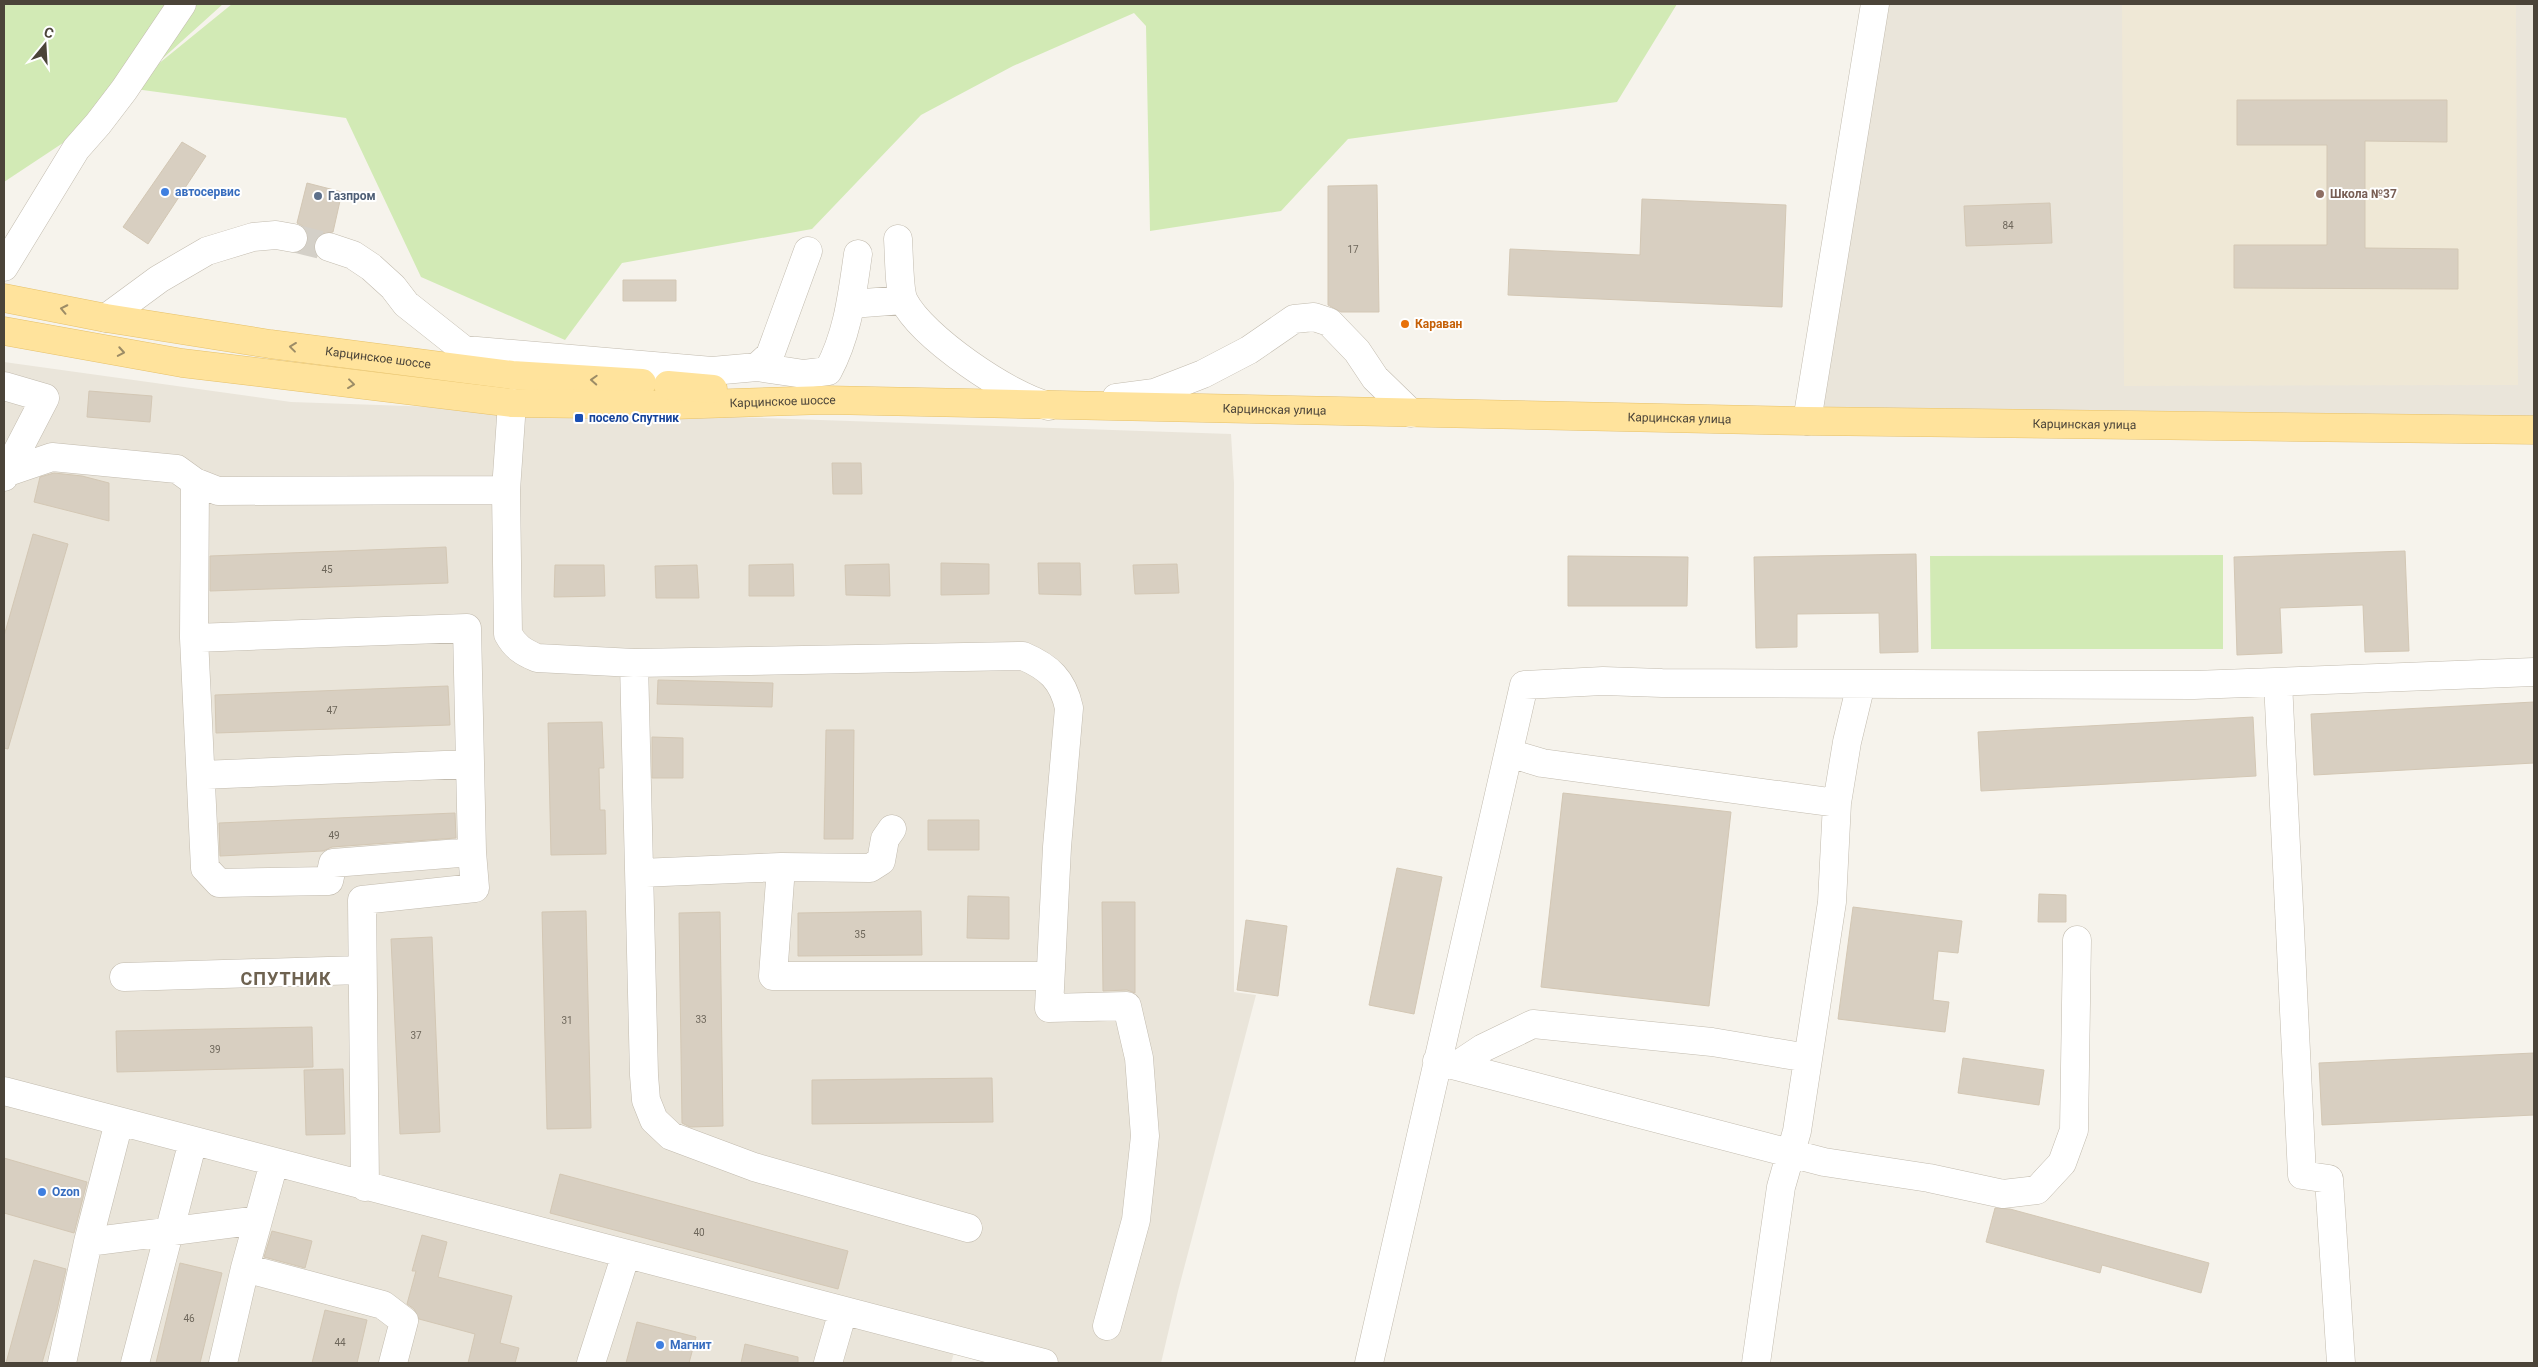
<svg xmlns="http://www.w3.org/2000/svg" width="2538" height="1367" font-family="Roboto,sans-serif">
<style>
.residential{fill:#eae5da}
.education{fill:#efe8d6}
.green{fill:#d2eab5}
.building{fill:#d8cfc1;stroke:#d3c7b4}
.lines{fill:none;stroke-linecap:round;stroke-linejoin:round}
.minor-tunnel{stroke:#d4d0c8;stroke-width:28;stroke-dasharray:28 14;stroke-linecap:butt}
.minor-casing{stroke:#c2bbae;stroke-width:29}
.major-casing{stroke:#e6c16a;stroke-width:29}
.minor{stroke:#fff;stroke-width:28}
.major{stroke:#ffe39c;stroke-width:28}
.oneway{stroke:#9c8c66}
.shop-dot{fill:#3f7fe0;stroke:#fff;stroke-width:2}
.education-dot{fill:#8d6e63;stroke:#fff;stroke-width:2}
.service-dot{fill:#5c6f8a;stroke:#fff;stroke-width:2}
.food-dot{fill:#e8710a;stroke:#fff;stroke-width:2}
.transit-dot{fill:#1a4fb4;stroke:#fff;stroke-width:2}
.labels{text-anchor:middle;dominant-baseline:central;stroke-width:4;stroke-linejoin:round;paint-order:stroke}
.number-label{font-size:10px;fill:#6e675b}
.shop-label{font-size:12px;font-weight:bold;fill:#366cbe;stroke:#fff;text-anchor:start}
.education-label{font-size:12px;font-weight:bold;fill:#785e54;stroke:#fff;text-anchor:start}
.service-label{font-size:12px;font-weight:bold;fill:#4e5e75;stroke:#fff;text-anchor:start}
.food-label{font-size:12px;font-weight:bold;fill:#c56008;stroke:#fff;text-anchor:start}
.street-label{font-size:12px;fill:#4b4439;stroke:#fff}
.transit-label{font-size:12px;font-weight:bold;fill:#164399;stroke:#fff;text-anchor:start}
.district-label{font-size:18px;font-weight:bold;letter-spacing:1px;fill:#6e6250;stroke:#fff}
</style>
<rect width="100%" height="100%" fill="#f6f3ec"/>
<path class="residential" d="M1875,4H2534V443L1810,429Z
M4,362L291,402L1231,434L1234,483V992L1256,995L1178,1291L1161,1363H996L954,1353L951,1363H4Z"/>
<path class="education" d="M2122,4H2516L2518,385L2124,386Z"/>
<path class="green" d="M4,4H223L141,78L232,4H1677L1617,102L1348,139L1281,211L1150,231L1146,26L1134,13L1013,66L921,115L812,229L622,263L565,340L421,277L346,118L128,88L78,133L4,182Z
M2223,555V649H1931L1930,556Z"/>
<path class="building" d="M2237,100H2447V142L2365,141V248L2458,249V289L2234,288V245H2327V145H2237Z
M182,142L206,156L148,244L123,227Z
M307,183L342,192L333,232L319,235L314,242V250L317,257L299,252L305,248L308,240L307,232L303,226L297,223Z
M1377,185L1379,312H1341L1328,305V186Z
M1642,199L1786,205L1782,307L1508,295L1510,249L1640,255Z
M2050,203L2052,243L1966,246L1964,206Z
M623,280H676V301H623Z
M89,391L152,396L150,422L87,417Z
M832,463H861L862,494H833Z
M54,473L82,476L109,483V521L34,502L40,477Z
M33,534L68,544L8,749L4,748V636Z
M446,547L448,583L210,591V556Z
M2405,551L2409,651L2365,652L2363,605L2280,608L2282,653L2237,655L2234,557Z
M1916,554L1918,652L1880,653L1879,613L1797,614V647L1756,648L1754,557Z
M1568,556L1688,557L1687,606H1568Z
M941,563L989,564V594L941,595Z
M1038,563H1080L1081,595L1039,594Z
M793,564L794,596H749V565Z
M889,564L890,596L846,595L845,565Z
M1177,564L1179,593L1135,594L1133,565Z
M555,565H604L605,596L554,597Z
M697,565L699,598H656L655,566Z
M658,680L773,683L772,707L657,704Z
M448,686L450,725L216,733L215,695Z
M2534,702V763L2314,775L2311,714Z
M2253,717L2256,776L1981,791L1978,732Z
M602,722L604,768H599L600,810H605L606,854L551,855L548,723Z
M826,730H854L853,839H824Z
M652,737L683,738V778H652Z
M1563,793L1731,812L1709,1006L1541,987Z
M455,813L456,838L332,847L323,851L220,856L219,823Z
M928,820H979V850H928Z
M1397,868L1442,877L1414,1014L1369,1005Z
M2039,894L2066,895V922H2038Z
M968,896L1009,897V939L967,938Z
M1102,902H1135V993L1127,990L1103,991Z
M1853,907L1962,921L1958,953L1938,951L1933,1000L1949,1002L1945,1032L1838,1019Z
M586,911L591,1128L547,1129L542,912Z
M921,911L922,955L798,956V913Z
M720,912L723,1126L690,1127L682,1123L679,913Z
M1246,920L1287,926L1278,996L1237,990Z
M432,937L440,1132L400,1134L391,939Z
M312,1027L313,1067L117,1072L116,1031Z
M2534,1053V1115L2322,1125L2319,1063Z
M1963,1058L2044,1070L2039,1105L1958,1093Z
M343,1069L345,1134L306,1135L304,1070Z
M992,1078L993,1122L812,1124V1080Z
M4,1158L87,1182L74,1233L4,1213Z
M560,1174L848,1251L838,1289L550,1213Z
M1995,1208L2010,1209L2209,1263L2201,1293L2102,1265L2100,1273L1986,1242Z
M272,1231L312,1241L305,1268L264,1257Z
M422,1235L447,1242L438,1277L512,1296L500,1343L519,1348L515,1363H468L475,1334L419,1319L414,1309L407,1304L416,1271H412Z
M34,1260L66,1269L57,1310L42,1363H6Z
M180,1263L222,1273L200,1363H156Z
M325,1310L367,1320L357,1363H312Z
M637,1322L696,1337L689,1363H626Z
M745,1344L798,1357V1363H741Z"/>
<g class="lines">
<path class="minor-tunnel" d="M293,238L329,247"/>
<g class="minor-casing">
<path id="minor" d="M898,239C899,253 899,291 904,301C922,337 1010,397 1049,406
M329,247L353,255L371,267L393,287L406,304L478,361
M4,267L76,149L98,124L124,90L182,4
M851,304L903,300
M106,318L159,279L207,251L253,237L276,235L293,238
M465,350L712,371L757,367L770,355L808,251
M757,367L804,374L828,371C848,334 852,295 858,254
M4,386L45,398L4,477
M1116,398L1154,393L1203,374L1249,350L1294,319L1314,317L1329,322L1357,351L1375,378L1411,413
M512,403L506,490L508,634C515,647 523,652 537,658L634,663L1023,656C1049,667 1063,680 1069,708L1057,847L1049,1008L1127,1006L1139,1058L1145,1136L1136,1220L1107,1326
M1807,421L1875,4
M8,472L52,457L177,469L195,482L194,638L205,868L219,883L329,881L333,863L472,852L467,628L194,638
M195,482L218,491L506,490
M634,663L644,1075L646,1100L654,1120L671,1136L754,1167L968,1228
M2278,682L2302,1175L2329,1179L2341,1363
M1509,753L1542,763L1837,803
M201,775L469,764
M781,867L870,868L881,861L885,839L892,829
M640,873L781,867L773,976H1050
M124,977L361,970
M1437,1061L1824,1162L1929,1178L2003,1194L2037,1190L2062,1163L2074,1130L2077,940
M1456,1066L1483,1048L1533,1024L1712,1042L1808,1058
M4,1091L1044,1363
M365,1187L362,900L475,888L472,852
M88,1242L258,1220
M245,1268L383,1305L404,1321L393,1363
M62,1363L88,1242L119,1122
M135,1363L193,1141
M223,1363L245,1268L274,1163
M591,1363L626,1254
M828,1363L843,1311
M1369,1363L1524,685L1603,681L1662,683L2194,685L2534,672
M1756,1363L1781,1187L1797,1131L1832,902L1837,803L1847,742L1861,684"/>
</g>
<g class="major-casing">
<g id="major">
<path id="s1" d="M4,298L106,318L270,344L512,375L642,383"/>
<path id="s2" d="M4,331L182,363L512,403L673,405L826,400L1807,421L2534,430"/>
<path d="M668,385L713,389"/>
</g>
</g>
<use href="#minor" class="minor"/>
<use href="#major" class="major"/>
</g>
<defs><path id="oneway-chevron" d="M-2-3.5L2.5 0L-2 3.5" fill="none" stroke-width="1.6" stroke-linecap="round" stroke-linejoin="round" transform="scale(1.25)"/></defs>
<g class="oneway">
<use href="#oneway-chevron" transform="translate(64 309) rotate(-168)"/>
<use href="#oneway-chevron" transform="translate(293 347) rotate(-173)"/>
<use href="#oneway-chevron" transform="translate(121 352) rotate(10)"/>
<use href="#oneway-chevron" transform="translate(594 380) rotate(-177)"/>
<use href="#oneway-chevron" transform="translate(351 384) rotate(7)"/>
</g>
<g class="shop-dot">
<circle cx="165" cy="192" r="5"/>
<circle cx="42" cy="1192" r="5"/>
<circle cx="660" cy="1345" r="5"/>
</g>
<circle class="education-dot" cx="2320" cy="194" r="5"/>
<circle class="service-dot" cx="318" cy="196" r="5"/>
<circle class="food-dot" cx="1405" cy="324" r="5"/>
<rect class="transit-dot" x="574" y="413" width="10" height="10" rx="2.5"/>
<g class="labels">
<g class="number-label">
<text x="2008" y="225">84</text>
<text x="1353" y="249">17</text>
<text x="327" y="569">45</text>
<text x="332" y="710">47</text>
<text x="334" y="835">49</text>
<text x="860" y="934">35</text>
<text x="701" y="1019">33</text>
<text x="567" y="1020">31</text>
<text x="416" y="1035">37</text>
<text x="215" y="1049">39</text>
<text x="699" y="1232">40</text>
<text x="189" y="1318">46</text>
<text x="340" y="1342">44</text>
</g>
<g class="shop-label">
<text x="175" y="192">автосервис</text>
<text x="52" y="1192">Ozon</text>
<text x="670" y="1345">Магнит</text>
</g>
<g class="education-label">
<text x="2330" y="194">Школа №37</text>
</g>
<g class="service-label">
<text x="328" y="196">Газпром</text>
</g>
<g class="food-label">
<text x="1415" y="324">Караван</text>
</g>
<g class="street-label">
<text stroke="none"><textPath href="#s1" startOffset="379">Карцинское шоссе</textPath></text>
<text stroke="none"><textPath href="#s2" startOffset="784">Карцинское шоссе</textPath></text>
<text stroke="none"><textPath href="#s2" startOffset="1276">Карцинская улица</textPath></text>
<text stroke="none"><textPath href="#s2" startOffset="1681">Карцинская улица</textPath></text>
<text stroke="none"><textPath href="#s2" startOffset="2086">Карцинская улица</textPath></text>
</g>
<g class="transit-label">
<text x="589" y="418">посело Спутник</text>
</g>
<g class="district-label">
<text x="286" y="978">СПУТНИК</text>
</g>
</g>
<rect width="2538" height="1367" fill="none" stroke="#4b4439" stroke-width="10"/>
<g transform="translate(45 45) rotate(18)" stroke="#ffffff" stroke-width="4" paint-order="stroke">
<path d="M0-4L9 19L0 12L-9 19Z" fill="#4b4439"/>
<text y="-8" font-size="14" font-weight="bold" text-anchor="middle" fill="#4b4439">С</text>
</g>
</svg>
